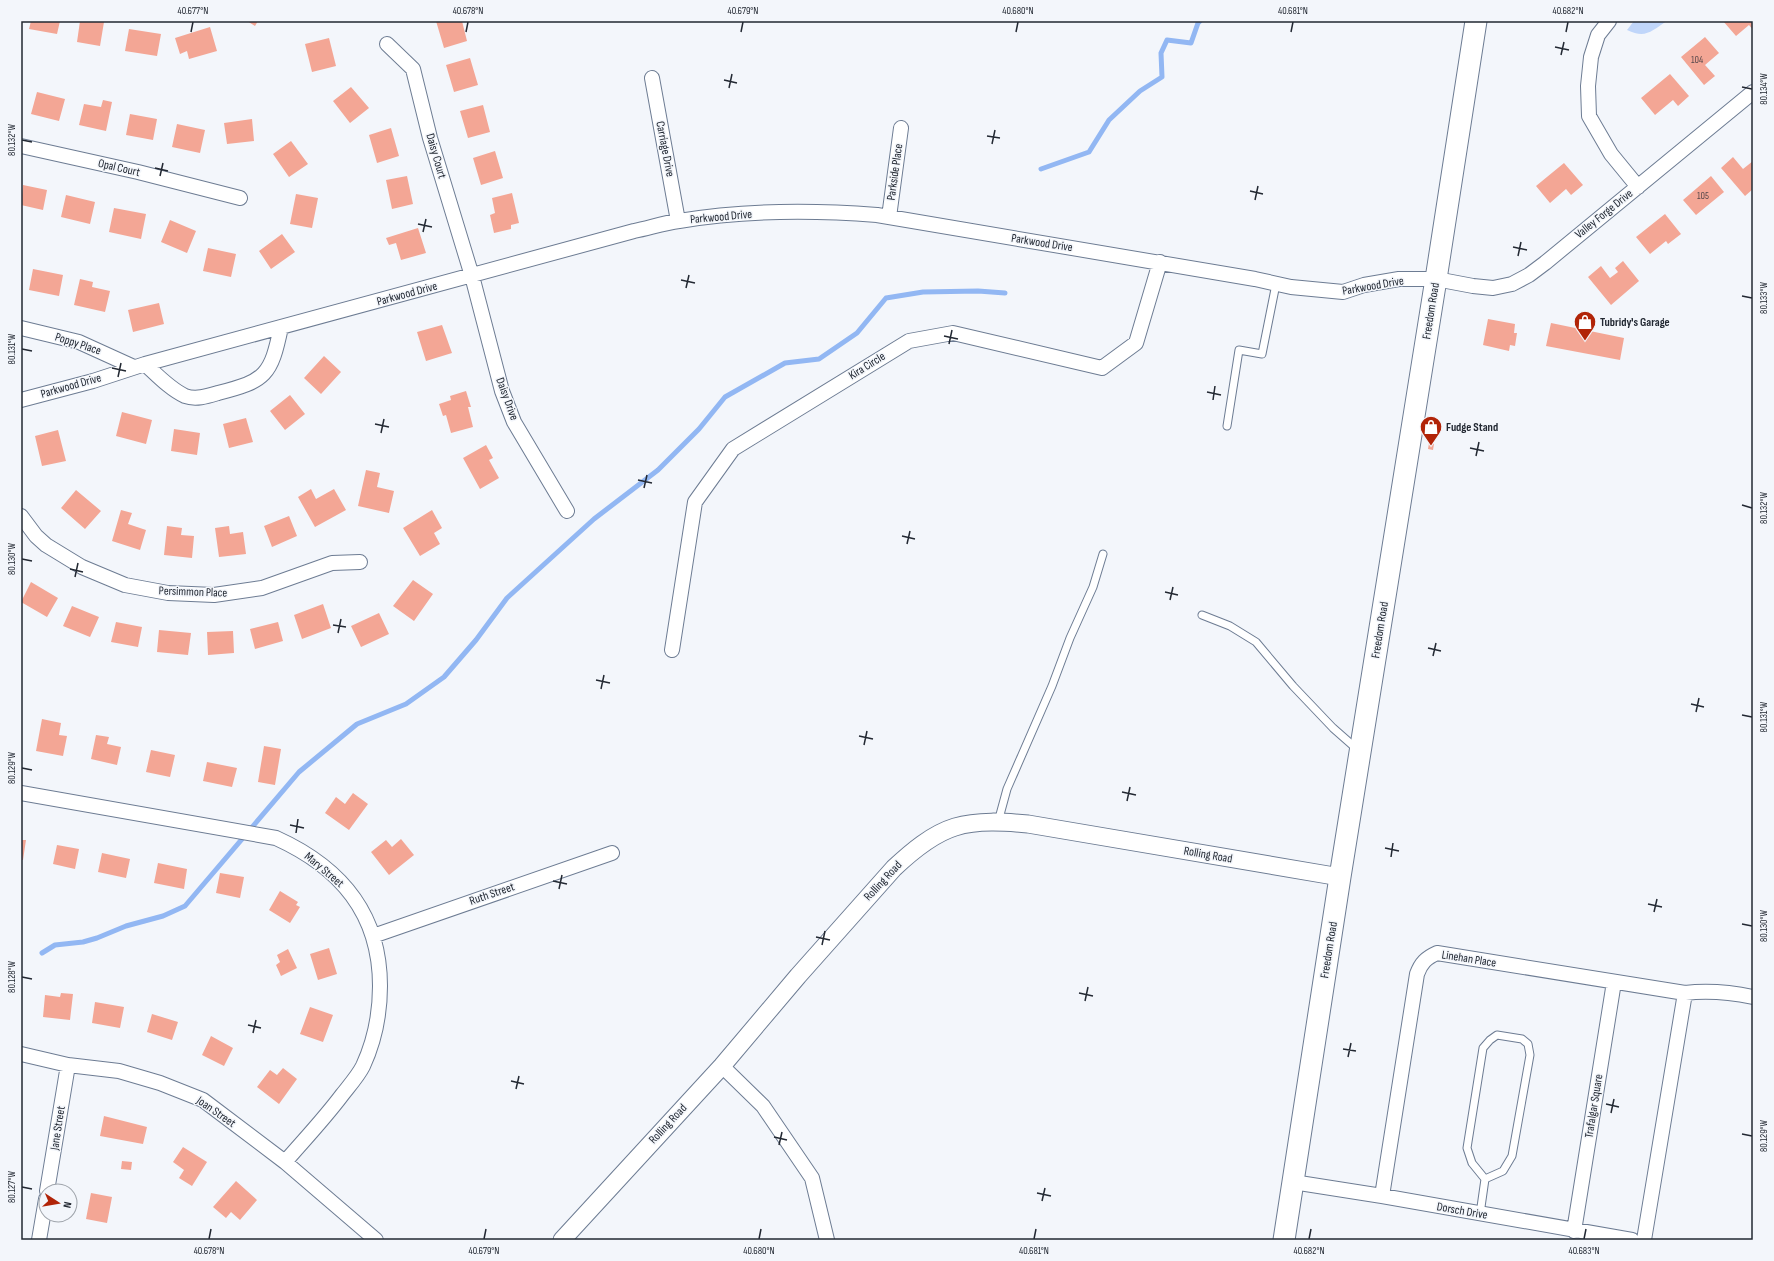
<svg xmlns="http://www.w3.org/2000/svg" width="1774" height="1261" font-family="'Sofia Sans Condensed',sans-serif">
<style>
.green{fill:#c0d6fa}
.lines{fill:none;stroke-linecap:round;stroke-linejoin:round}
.stream{stroke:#92b7f3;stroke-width:5}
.building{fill:#f3a695}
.service-casing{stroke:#6d7c93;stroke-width:9}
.minor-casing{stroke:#6d7c93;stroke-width:16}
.tertiary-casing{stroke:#6d7c93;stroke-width:19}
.primary-casing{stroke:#6d7c93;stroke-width:23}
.service{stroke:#fff;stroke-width:7}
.minor{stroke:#fff;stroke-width:14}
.tertiary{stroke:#fff;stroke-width:17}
.primary{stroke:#fff;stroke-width:21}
.ticks{fill:none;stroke:#222832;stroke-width:1.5}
.labels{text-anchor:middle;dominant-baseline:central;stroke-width:3;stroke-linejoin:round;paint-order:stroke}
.number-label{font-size:10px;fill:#56484b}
.street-label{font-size:12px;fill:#222832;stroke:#f3f6fb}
.poi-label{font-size:12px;font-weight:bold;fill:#222832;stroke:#f3f6fb;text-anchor:start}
.neatline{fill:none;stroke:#222832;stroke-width:1.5}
.ticks-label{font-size:10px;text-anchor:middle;fill:#222832}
</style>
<rect width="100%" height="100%" fill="#f3f6fb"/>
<path class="green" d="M1634,21H1667C1651,31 1646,39 1627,30Z"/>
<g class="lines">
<path class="stream" d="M1041,169L1089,152L1109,120L1140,91L1162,77L1161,53L1167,40L1191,43L1198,23L1200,21
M42,953L55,945L83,942L97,938L126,926L163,916L185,906L299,772L357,724L406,704L444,677L476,640L507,598L594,519L658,470L699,429L725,397L785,363L819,359L857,333L886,298L923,292L978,291L1005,293"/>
</g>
<path class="building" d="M31,21H60L57,34L29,29Z
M80,21L104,22L100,46L77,42Z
M247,21H258L255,26Z
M436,21H462L467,41L444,48Z
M1723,21H1753V30L1749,25L1736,36Z
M210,27L217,51L189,59L187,51L180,54L175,38Z
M129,29L161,34L157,56L125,51Z
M1705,37L1719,53L1705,65L1715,76L1704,85L1681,57Z
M329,38L336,66L312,72L305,44Z
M470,58L478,85L454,92L446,65Z
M1670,74L1689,96L1678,106L1673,100L1655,115L1641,98Z
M351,87L369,108L350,123L333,101Z
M37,92L65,99L59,121L31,114Z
M103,100L112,102L106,131L79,125L84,104L101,107Z
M483,105L490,132L468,138L460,111Z
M130,114L157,119L153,140L126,135Z
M252,119L254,141L227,144L224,123Z
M177,124L205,130L200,153L172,147Z
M391,128L399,156L377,163L369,135Z
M291,141L308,164L289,177L273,154Z
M495,151L503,178L481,185L473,158Z
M1733,157L1743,169L1753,161V189L1745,196L1721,168Z
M1564,163L1583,185L1571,195L1566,189L1550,203L1536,186Z
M407,176L413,204L392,209L386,180Z
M1711,176L1724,192L1696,215L1683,200Z
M23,185L47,190L43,210L21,205Z
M512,193L519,223L511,225V229L494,233L490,215L495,213L492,198Z
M296,194L318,198L312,228L290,224Z
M66,195L95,202L90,224L61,217Z
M114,208L146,214L141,239L109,232Z
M1665,214L1681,234L1668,244L1666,241L1650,254L1636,237Z
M170,220L196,231L187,253L161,242Z
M418,228L426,253L401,260L396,243L389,245L386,238Z
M282,234L295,252L271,269L259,251Z
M208,248L236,254L231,277L203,271Z
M1623,261L1639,281L1611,305L1588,277L1601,266L1610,278L1618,272L1615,268Z
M33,269L63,275L59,296L29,290Z
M80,279L93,282L92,287L110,291L105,312L74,305Z
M159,303L164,324L133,332L128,310Z
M1488,319L1515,324L1514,333H1517L1515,346L1510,345L1509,351L1483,345Z
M1551,323L1624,338L1620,360L1546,346Z
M442,325L452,353L426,361L417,332Z
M324,356L341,372L321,394L304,378Z
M466,391L471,407H468L473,427L451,433L446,415L443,416L439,404L451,400L450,396Z
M290,395L305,414L285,430L270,411Z
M122,412L152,420L146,444L116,436Z
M246,418L253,442L229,448L223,424Z
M174,429L200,433L197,455L171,451Z
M58,430L66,461L42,466L35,436Z
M1429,443L1434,444L1433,450L1428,449Z
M486,445L493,458L489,460L499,478L480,489L463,458Z
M366,470L380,473L377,487L394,491L389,513L358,506Z
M311,489L316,499L334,489L346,510L315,527L298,497Z
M76,490L101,511L85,529L61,508Z
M121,510L132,513L128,524L146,530L140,550L112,541Z
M432,510L442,528L434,533L440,544L420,556L403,528Z
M289,516L297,536L272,547L264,526Z
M167,526L182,528L181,535L194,536L192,558L164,555Z
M229,526L230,534L243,532L246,554L219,557L215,528Z
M413,580L433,594L414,621L393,606Z
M31,582L58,598L47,617L21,602Z
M323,604L331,628L302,639L294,615Z
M72,606L99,617L90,637L63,626Z
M379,613L389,634L361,647L351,626Z
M116,622L142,627L138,647L111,642Z
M278,622L283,641L255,649L250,629Z
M159,630L191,633L188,655L157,652Z
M233,631L234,653L208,655L207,632Z
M42,719L61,723L59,735L67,736L63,756L36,751Z
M96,735L109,737L107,744L121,747L117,765L91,759Z
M264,746L281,749L275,785L258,782Z
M151,750L175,755L170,777L146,772Z
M207,762L237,768L232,787L203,781Z
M353,793L368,804L349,830L325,813L336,797L345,804Z
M401,839L414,855L389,875L371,852L386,840L392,847Z
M21,840H26L23,860H21Z
M57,845L79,849L75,869L53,864Z
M102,853L130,859L126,878L98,872Z
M158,863L187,869L184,889L154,883Z
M220,873L244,877L240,898L216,893Z
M280,891L298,902L296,905L300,907L290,923L269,910Z
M329,948L337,974L318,980L310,954Z
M288,949L297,968L281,976L276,965L280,962L277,955Z
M61,993L73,994L70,1020L43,1017L45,995L60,997Z
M95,1002L124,1007L120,1028L92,1023Z
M310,1007L333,1015L323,1042L300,1034Z
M152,1014L178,1022L172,1040L147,1032Z
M211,1036L233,1048L224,1066L202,1055Z
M283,1068L297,1079L279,1104L257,1087L270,1070L277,1075Z
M104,1116L147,1127L143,1144L100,1136Z
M183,1147L207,1162L192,1186L179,1178L184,1170L173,1162Z
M122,1161L132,1162L131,1170L121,1169Z
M236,1181L257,1200L240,1220L231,1212L226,1218L213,1207Z
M91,1193L112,1197L107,1223L86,1219Z"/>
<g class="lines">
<g class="service-casing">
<path id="service" d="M1227,426L1239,350L1262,354L1276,284
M1202,615L1230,626L1256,642L1293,686L1333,728L1358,750
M998,822L1007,789L1052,686L1070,638L1093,587L1103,554
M1480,1214L1485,1179L1503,1171L1512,1156L1530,1055L1528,1044L1522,1039L1497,1035L1490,1040L1483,1048L1467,1148L1472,1163L1485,1179"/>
</g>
<g class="minor-casing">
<path id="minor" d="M1609,21L1598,35L1591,57L1588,86L1589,116L1611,154L1638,187
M387,44L413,69L430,138L472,276L502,391L514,422L567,511
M652,78L678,221
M21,146L138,172L240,198
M889,217L901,128
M21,328L79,342L134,367
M145,364C157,375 170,389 185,396C196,400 208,396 218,393C266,381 271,375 281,327
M21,400L93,381L145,364L634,231C649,228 664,223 679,221C744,210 812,210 877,215L1255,279L1291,287L1343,292L1364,285L1399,279H1436L1473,286L1493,288L1512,284L1529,275L1545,263L1753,92
M21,516L36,536L46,545L82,567L125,585L168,593L214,595L262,588L332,563L360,562
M672,650L695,502L733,449L909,341L953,333L1102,368L1136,343L1160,262
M21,793L276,838C340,867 380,913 380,986C380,1014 375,1040 363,1066C358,1076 349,1086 342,1095C324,1119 304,1140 285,1162
M373,936L612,853
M21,1054L68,1065L119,1071L160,1083L203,1100L285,1162L376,1240
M722,1066L763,1106L812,1178L827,1240
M1293,1182L1382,1196L1632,1240
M47,1191L68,1065
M1382,1196L1417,974C1421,963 1426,958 1437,953L1685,993C1709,990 1729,992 1753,997
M1574,1231L1614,982
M39,1240L46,1199
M1644,1240L1685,993"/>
</g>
<g class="tertiary-casing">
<path id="tertiary" d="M562,1240L722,1066L798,976L894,868C911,852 932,834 955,827C978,820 1005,822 1028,824L1340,877"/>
</g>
<g class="primary-casing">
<path id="primary" d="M1284,1240L1340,877L1436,279L1476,21"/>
</g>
<use href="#service" class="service"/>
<use href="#minor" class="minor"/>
<use href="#tertiary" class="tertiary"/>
<use href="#primary" class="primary"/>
</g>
<path class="ticks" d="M191,32L193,22M466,32L468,22M741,32L743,22M1016,32L1018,22M1291,32L1293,22M1566,32L1568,22M1555,47L1569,50M1561,55L1564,42M724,80L737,83M1742,87L1752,89M729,88L732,74M987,136L1000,138M22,140L32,142M992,144L995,130M155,168L168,171M160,176L163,163M1250,191L1263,194M1255,200L1258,186M418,224L432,227M423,232L426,219M1513,247L1527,250M1518,256L1521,242M681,280L695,283M686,288L689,275M1742,296L1752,298M944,336L958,339M949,344L952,330M22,349L32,351M112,368L126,371M118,377L121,363M1207,392L1221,395M1213,400L1215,386M375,424L389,427M381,433L384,419M1470,448L1484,451M1476,456L1479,442M638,480L652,483M644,488L647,475M1742,505L1752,508M902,536L915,539M907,544L910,531M22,559L32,561M70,569L83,572M75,577L78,563M1165,592L1178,595M1170,600L1173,587M333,625L346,627M338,633L341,619M1428,648L1441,651M1433,656L1436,643M596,680L610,683M601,689L604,675M1691,704L1704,707M1696,712L1699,698M1742,715L1752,717M859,736L873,739M864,745L867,731M22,768L32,770M1122,792L1136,795M1127,801L1130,787M290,825L304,828M296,833L298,819M1385,848L1399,851M1391,857L1393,843M553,881L567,884M559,889L562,875M1648,904L1662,907M1654,912L1657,899M1742,924L1752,926M816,937L830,940M822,945L825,931M22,977L32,979M1079,993L1093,996M1085,1001L1088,987M248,1025L261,1028M253,1033L256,1020M1343,1049L1356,1051M1348,1057L1351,1043M511,1081L524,1084M516,1089L519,1076M1606,1104L1619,1107M1611,1113L1614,1099M1742,1134L1752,1136M774,1137L787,1140M779,1145L782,1132M22,1187L32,1189M1037,1193L1051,1196M1042,1201L1045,1188M209,1239L211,1229M484,1239L486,1229M759,1239L761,1229M1034,1239L1036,1229M1309,1239L1311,1229M1584,1239L1586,1229"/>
<defs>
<g id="shop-pin" transform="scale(1.15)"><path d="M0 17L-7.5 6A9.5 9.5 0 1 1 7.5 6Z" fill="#b12408" stroke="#f3f6fb"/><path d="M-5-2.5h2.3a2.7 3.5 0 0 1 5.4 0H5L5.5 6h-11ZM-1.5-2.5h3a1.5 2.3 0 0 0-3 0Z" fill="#fff"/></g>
</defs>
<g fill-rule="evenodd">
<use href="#shop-pin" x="1585" y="322"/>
<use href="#shop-pin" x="1431" y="427"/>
</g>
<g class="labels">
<g class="number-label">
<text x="1697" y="60">104</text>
<text x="1703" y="196">105</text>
</g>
<g class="street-label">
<text transform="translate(665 149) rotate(79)">Carriage Drive</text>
<text transform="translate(436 156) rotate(74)">Daisy Court</text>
<text transform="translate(119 168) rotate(13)">Opal Court</text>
<text transform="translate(895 172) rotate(-82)">Parkside Place</text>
<text transform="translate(1604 214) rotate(-39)">Valley Forge Drive</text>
<text transform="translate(721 217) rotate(-5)">Parkwood Drive</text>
<text transform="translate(1042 243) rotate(9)">Parkwood Drive</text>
<text transform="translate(1373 286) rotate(-10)">Parkwood Drive</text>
<text transform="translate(407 294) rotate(-15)">Parkwood Drive</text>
<text transform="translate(1431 311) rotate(-81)">Freedom Road</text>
<text transform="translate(78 344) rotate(18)">Poppy Place</text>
<text transform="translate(867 366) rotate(-32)">Kira Circle</text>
<text transform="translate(71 386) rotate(-16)">Parkwood Drive</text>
<text transform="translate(507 399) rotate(70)">Daisy Drive</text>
<text transform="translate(193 592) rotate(2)">Persimmon Place</text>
<text transform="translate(1380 630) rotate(-81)">Freedom Road</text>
<text transform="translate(1208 855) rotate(10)">Rolling Road</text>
<text transform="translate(324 870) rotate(40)">Mary Street</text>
<text transform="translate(883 881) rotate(-47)">Rolling Road</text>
<text transform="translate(492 894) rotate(-19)">Ruth Street</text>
<text transform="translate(1329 950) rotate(-81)">Freedom Road</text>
<text transform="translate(1469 959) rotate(9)">Linehan Place</text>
<text transform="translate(1594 1106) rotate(-81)">Trafalgar Square</text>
<text transform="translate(216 1112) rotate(35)">Joan Street</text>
<text transform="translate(668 1124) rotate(-47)">Rolling Road</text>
<text transform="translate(58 1128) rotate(-81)">Jane Street</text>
<text transform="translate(1462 1211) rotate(10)">Dorsch Drive</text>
</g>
<g class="poi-label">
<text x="1600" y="322">Tubridy's Garage</text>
<text x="1446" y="427">Fudge Stand</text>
</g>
</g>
<rect width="1774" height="1261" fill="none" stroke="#f3f6fb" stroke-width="44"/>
<g transform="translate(58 1203) rotate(102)"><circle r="19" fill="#f3f6fb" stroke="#9fa4ab"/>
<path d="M0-3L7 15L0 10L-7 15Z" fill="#b12408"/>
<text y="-6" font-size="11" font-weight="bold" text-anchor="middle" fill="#222832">N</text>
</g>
<rect x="22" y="22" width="1730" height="1217" class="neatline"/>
<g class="ticks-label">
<text x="193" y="14">40.677°N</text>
<text x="468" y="14">40.678°N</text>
<text x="743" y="14">40.679°N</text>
<text x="1018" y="14">40.680°N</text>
<text x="1293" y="14">40.681°N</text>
<text x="1568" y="14">40.682°N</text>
<text transform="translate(1763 89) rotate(-90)" y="4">80.134°W</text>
<text transform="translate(11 140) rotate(-90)" y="4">80.132°W</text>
<text transform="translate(1763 298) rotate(-90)" y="4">80.133°W</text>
<text transform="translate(11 349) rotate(-90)" y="4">80.131°W</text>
<text transform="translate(1763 508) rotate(-90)" y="4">80.132°W</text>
<text transform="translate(11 559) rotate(-90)" y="4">80.130°W</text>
<text transform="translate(1763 717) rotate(-90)" y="4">80.131°W</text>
<text transform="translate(11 768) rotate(-90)" y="4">80.129°W</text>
<text transform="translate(1763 926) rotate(-90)" y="4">80.130°W</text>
<text transform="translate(11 977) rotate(-90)" y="4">80.128°W</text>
<text transform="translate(1763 1136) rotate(-90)" y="4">80.129°W</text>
<text transform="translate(11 1187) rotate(-90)" y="4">80.127°W</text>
<text x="209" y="1254">40.678°N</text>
<text x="484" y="1254">40.679°N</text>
<text x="759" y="1254">40.680°N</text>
<text x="1034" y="1254">40.681°N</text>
<text x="1309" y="1254">40.682°N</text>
<text x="1584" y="1254">40.683°N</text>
</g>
</svg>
